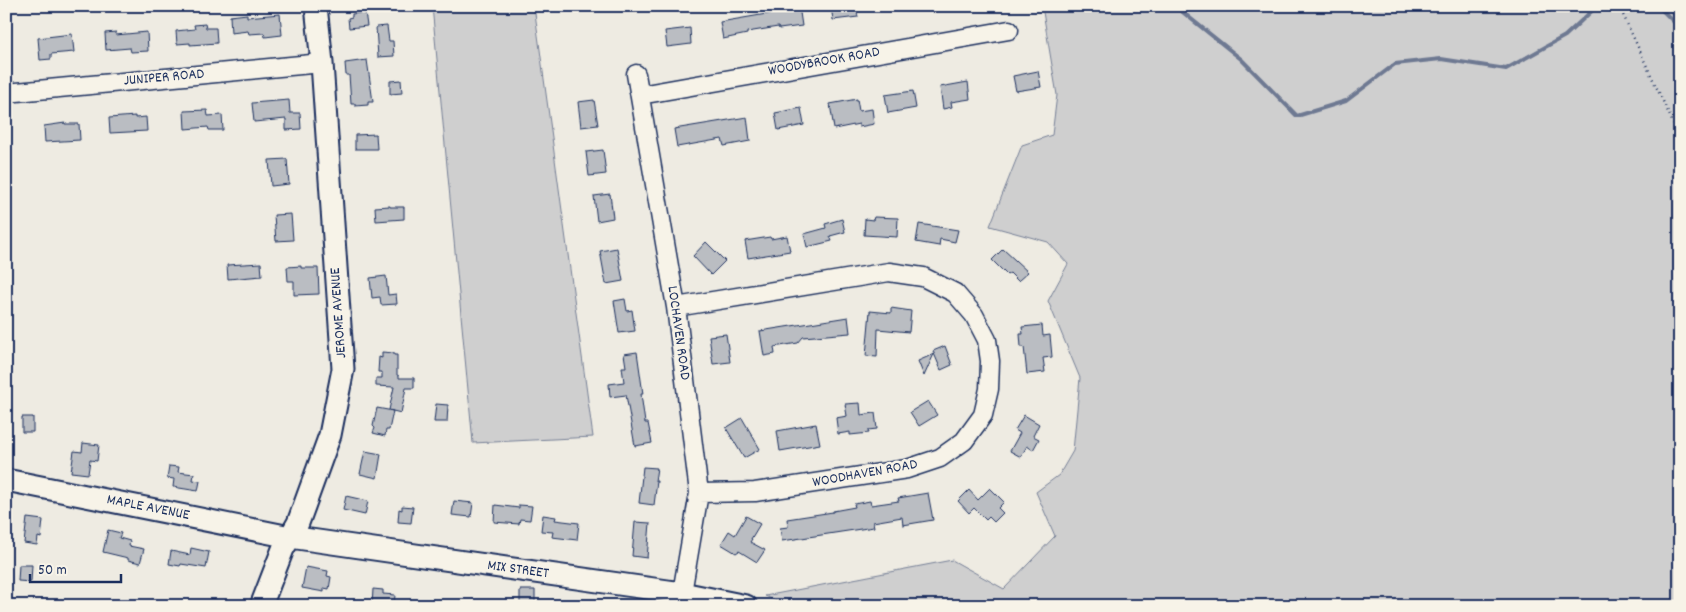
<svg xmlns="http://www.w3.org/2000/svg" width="1686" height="612" font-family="Dekko,sans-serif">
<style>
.green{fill:#cfcfcf;stroke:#757f96}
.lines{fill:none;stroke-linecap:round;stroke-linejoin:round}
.stream{stroke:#6e7992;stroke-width:4}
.river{stroke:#a6abb5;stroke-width:22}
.building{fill:#babdc2;stroke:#1b2f5e}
.minor-casing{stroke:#1b2f5e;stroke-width:21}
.major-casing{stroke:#1b2f5e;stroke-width:25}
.path{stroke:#1b2f5e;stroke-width:2.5;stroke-dasharray:1 4;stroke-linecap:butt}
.minor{stroke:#f7f3e8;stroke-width:18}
.major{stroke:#f7f3e8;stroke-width:21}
.labels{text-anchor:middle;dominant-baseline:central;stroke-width:5;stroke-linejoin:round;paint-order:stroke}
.street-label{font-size:15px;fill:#1b2f5e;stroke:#f7f3e8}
</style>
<rect width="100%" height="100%" fill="#eeebe2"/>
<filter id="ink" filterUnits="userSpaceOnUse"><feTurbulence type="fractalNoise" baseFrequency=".02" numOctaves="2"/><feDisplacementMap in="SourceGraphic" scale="10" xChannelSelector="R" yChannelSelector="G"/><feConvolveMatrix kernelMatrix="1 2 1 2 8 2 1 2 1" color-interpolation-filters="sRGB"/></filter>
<g filter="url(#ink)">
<path class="green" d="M432,6H534L593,437L473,443Z
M1042,6H1680V606H788L765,596L952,560L1004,589L1055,536L1036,492L1059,475L1073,451L1080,378L1048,301L1068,264L1048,242L990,226L1022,145L1052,135L1057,95Z"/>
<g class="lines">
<path class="stream" d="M1175,6L1241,59L1297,116L1346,101L1395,64L1441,59L1506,69L1565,36L1597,6
M1658,6L1680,28"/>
<path class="river" d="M1679,6L1680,8"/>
</g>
<path class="building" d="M789,6H799L802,26L779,29L778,27L747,32V34L723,39L720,22L790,10Z
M831,6H856L858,17L833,20Z
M365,12L367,26L349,28L348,18L352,17V14Z
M247,14V17L280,14L282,35L265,37L264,33L249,34L248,31L231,33L230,16Z
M205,24L206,28H216L217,43L190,45V43L177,44L176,31L195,29L194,25Z
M387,26L389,41H393L394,56L378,57L376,27Z
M690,28L691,44L667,47L665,31Z
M116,32V35L147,32L148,51L131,52L130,48L106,50L105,33Z
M72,34L74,52L51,54V59L40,60L38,38Z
M367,60L373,102H368V105L355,106V104H351L349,75H346L345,63Z
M1038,71L1041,87L1016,91L1013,76Z
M401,80L402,93L390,94V81Z
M968,82L970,99L951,102L952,107L943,109L940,87Z
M913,91L916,108L888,113L885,95Z
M857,99L859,111L872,109L874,124L859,127V124L834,129L830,104Z
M289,100L290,113H300L301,129L286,130V119L254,122L252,103Z
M594,100L598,125L581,127L578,102Z
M801,108L804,125L778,130L775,113Z
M207,110L208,116L222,115L223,130H209L208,127L185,129L184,111Z
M135,116V118L146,117L147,131L110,133L109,118Z
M747,117L750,141L724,146L722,139L677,147L674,129Z
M65,123V124H79L80,140L45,142L44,126Z
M376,134L377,149H355V135Z
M603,150L606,174L589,176L586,152Z
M287,159L289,184L271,186L269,160Z
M610,194L613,218L597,221L594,196Z
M390,206V207H404V219L376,221L375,207Z
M291,214L293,240L276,241L274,215Z
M874,217L898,218L897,237L864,235L865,219L873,220Z
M842,219L845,232L830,236L832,241L807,247L804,234L826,228L825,224Z
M919,224L958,230L955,242L940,239L939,246L916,242Z
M787,236L790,251L748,258L745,241L770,237L771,239Z
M706,242L725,261L711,275L693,256Z
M617,248L623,281L606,284L600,251Z
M1003,249L1028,272L1018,281L1010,273L1007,275L992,260Z
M261,263L262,276L228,279L227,265Z
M301,266V268H318L319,294L294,295V281H288L287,267Z
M386,276L388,295L396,294L397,304L381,305L380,297L372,298L370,278Z
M625,299L627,311L632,310L635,331L619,333L614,301Z
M891,308L911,311L909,332L878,329L877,357L866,356L870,311L891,313Z
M848,317L850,333L803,337L798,343L774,347L775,354L764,356L760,331Z
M1042,325L1043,336L1050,335L1052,357L1043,358L1045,372L1027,374L1024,347H1021L1020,334H1023L1022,327Z
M726,334L730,362L713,364L709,336Z
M945,346L952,365L941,370L933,351Z
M382,352L394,353V355H397V375L399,376V378H414V388H406L401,413L389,410L394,387L376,386V378H382V372H378L379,357L382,358Z
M637,352L643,394H641L645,423H648L652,443L635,446L626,395L610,397L609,384L624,382L622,367H626L624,354Z
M934,354L924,376L918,361Z
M928,401L937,415L919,426L910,412Z
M860,403L861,415L875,413L877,429L868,430L869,433L850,435V432L838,434L836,418L847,416L845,404Z
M436,404L448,405L447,422H434Z
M377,408L393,411L389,430H386L385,436L373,433L375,428L373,426Z
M1024,415L1039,424L1033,436L1039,439L1033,450L1027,446L1021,457L1010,451L1020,433L1015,430Z
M22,417H33V432H22Z
M742,418L760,449L744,458L726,428Z
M816,424L820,444L780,451L777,431Z
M83,443L99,445L97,461L90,460L88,474L71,472L74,451L82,452Z
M365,451L381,454L377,478L360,474Z
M169,466L179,467L178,472L194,474L193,480L200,481L198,491L173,487L174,479L167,478Z
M643,467L657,468L655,481H657L654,505L639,503Z
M990,488L1004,502L998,508L1003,513L994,522L989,517L986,520L974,508L969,513L958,501L969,490L978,500Z
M928,493L933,520L903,525L902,517L873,522L874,527L782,541L780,528L788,527L787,519L833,512V511L855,507L854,504L870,501L871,505L899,501L898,498Z
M346,496L368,501L365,515L343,510Z
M454,501L473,503L471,517L452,515Z
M495,505L519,508V505L532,506L530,520L520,519L519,524L494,522Z
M402,506L413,507L411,523L398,522L399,509L402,510Z
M543,515L556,517L555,520L579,523L577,540L552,537L553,532L541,531Z
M746,516L760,524L751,539H752L750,542L765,550L757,562L739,551L736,553L721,544L729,531L735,535Z
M27,518L43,520L41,538L38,537L37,545L24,543Z
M635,522L650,523L647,558L632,556Z
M108,530L121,533L119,538L130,541L129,546L144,549L140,563L128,560V558L103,552Z
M191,548L209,552L206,568L181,564L180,566L169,564L171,551L190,555Z
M19,565H32L31,582L18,581Z
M306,567L328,571L327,576L331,577L329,589L324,588V592L302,588Z
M373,589L383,590V594L395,595L394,606H372Z
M520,590H535V606H520Z"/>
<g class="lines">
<g class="minor-casing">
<path id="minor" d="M636,74L676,307L699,493L682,593
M6,93L322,63
M640,95L1009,30
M676,307L889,272L923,277L955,293L974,315L987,340L990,361L989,389L983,415L964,441L940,458L907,469L755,492L699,493"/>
</g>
<g class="major-casing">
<path id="major" d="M6,480L290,537L682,593L746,606
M261,606L283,549L298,523L330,435L343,369L322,63L316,6"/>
</g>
<path class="path" d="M1619,6L1680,138"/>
<use href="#minor" class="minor"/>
<use href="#major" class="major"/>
</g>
</g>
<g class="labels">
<g class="street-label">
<text transform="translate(824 62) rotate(-10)">WOODYBROOK ROAD</text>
<text transform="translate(164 78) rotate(-5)">JUNIPER ROAD</text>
<text transform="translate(339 313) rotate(-94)">JEROME AVENUE</text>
<text transform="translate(678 333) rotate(82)">LOCHAVEN ROAD</text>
<text transform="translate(865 474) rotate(-10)">WOODHAVEN ROAD</text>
<text transform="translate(148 508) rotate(11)">MAPLE AVENUE</text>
<text transform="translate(518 570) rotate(8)">MIX STREET</text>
</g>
</g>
<rect width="1686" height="612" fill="none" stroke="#f7f3e8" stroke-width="25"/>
<rect x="12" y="12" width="1661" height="587" fill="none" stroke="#1b2f5e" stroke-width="2" filter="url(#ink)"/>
<path d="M30 574v8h91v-8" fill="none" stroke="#1b2f5e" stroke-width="2.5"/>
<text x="38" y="574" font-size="15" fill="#1b2f5e" stroke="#f7f3e8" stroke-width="4" paint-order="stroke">50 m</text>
</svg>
